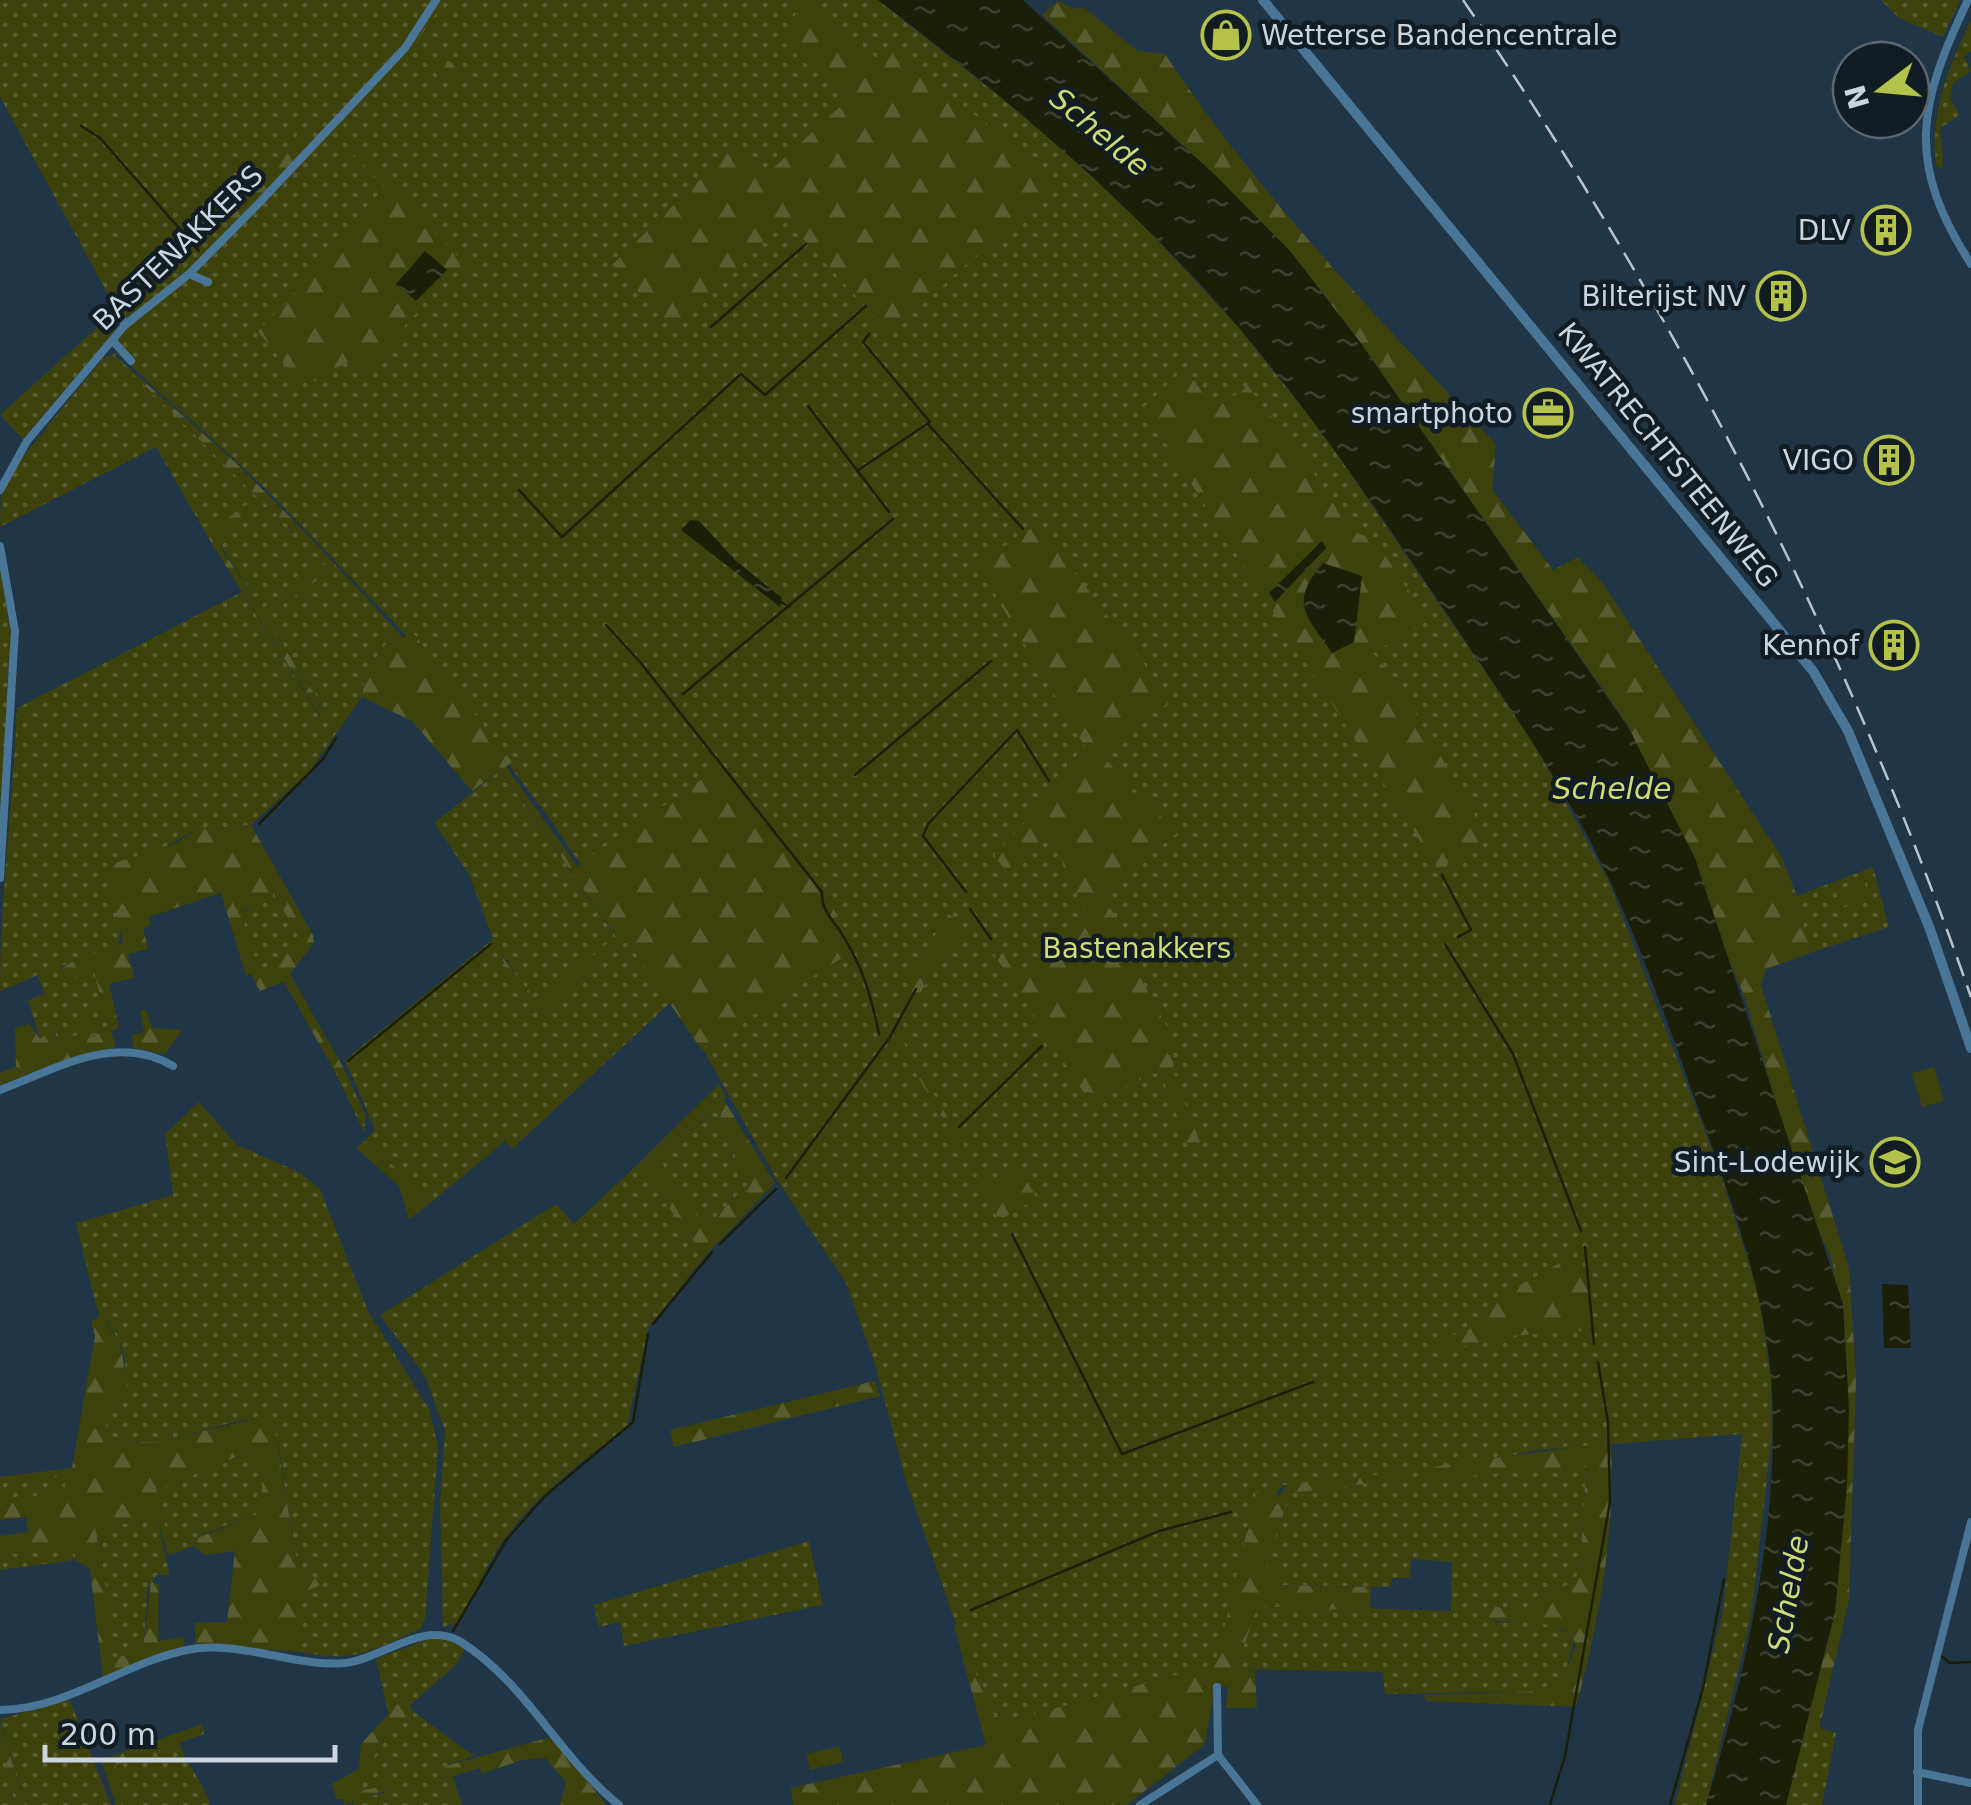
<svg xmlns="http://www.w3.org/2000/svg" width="1971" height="1805" font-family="'DejaVu Sans',sans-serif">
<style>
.grass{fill:url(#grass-dots)}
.forest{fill:url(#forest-firs);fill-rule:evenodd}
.garden{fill:#3d420d}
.water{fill:url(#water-ripples)}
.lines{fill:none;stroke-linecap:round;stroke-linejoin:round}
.stream{stroke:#1c1f08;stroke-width:2.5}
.minor{stroke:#497596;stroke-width:8}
.tertiary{stroke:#497596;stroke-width:10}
.rail{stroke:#b7c4d0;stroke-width:2.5;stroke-dasharray:20 10;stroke-linecap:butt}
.labels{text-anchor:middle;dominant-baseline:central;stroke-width:9;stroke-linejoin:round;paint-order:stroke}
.poi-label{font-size:28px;fill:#c9d5e0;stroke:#121c23;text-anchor:end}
.street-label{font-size:28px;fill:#c9d5e0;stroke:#121c23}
.park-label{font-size:28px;fill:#cfdc75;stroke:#121c23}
.water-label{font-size:30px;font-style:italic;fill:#cedb74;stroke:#121c23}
</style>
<defs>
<pattern id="grass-dots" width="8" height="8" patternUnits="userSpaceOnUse" patternTransform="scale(2.5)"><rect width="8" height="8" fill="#3d420d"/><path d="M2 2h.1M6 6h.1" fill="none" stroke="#585c30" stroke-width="1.8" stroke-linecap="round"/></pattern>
<pattern id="forest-firs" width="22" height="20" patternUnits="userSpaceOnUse" patternTransform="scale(2.5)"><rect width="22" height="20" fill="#3d420d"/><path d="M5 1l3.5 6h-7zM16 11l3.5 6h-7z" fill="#585c30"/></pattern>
<pattern id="water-ripples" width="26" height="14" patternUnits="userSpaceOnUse" patternTransform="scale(2.5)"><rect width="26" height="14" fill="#1c1f08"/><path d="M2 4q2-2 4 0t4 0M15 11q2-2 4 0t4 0" fill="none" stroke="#3c3f2c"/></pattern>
</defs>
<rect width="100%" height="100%" fill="#203545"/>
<path class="grass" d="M0,0H878L1048,135L1147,229L1238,327L1322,432L1533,742L1609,882L1716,1160L1758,1292L1771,1379L1772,1435L1751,1617L1706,1805H1675L1723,1611L1742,1434L1536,1450L1432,1473L1433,1479L1586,1465L1580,1571L1570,1584L1544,1593L1536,1612L1489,1606L1495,1623L1544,1621L1575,1637L1566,1670L1541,1691L1385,1694L1383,1672L1236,1669L1257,1605L1451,1611L1452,1562L1411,1559L1410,1578H1392L1390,1587L1278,1585L1265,1567L1290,1492L1404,1475L1283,1485L1271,1499L1223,1663L984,1728L969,1661L907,1484L875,1364L846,1283L777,1180L705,1053L553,823L426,656L268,491L132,364L236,463L118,354L114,355L258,497L217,526L209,539L156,447L0,527L1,495L17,464L103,358L120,352L113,341L125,325L0,97Z
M1881,0H1960L1943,37L1899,18Z
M1971,21V51L1964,57L1971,71L1953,83L1950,99L1960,115L1940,128L1943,170L1936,165C1930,110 1948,69 1971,21Z
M114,312L119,321L113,333L23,439L0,415Z
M263,501L292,529L298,525L331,560L262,609L217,540V534Z
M0,564L11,637L0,860Z
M337,566L396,630L366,671L362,697L309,772L251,825L196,830L159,850L121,927L119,947L61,966L62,979L94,971L108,1025L92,1037L88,1014H80L82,1032L58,1045L55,1030L40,1039L28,1000L44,994L38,975L0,991C0,896 13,804 17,708L242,592L320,717L327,712L265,617Z
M501,770L616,937L538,1003L532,1000L498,947L533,1009L547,1007L627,941L670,1003L512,1149L505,1141L428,1205L404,1175L365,1141L375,1129L345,1060L493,939L469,874L434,823Z
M1873,867L1889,927L1810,953L1797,896Z
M273,892L299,937L275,966L258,970L240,911L250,910L263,893Z
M343,1067L366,1116L364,1132L335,1072Z
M719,1084L727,1099L722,1097L720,1129L750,1182L708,1225L701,1222L660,1161L672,1144L712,1112L709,1094Z
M199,1102L237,1145L299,1172L320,1189L368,1311L429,1409L438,1447L425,1619L420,1629C373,1651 353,1663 301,1652V1593L311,1588L299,1577L278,1442L246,1419L158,1442L103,1441L109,1404C128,1391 130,1360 118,1339C113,1330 109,1329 107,1319L99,1316L76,1223L173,1195L165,1134Z
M637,1165L705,1256L649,1327L627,1426C583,1462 536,1494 503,1541C484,1566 476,1597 459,1622L443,1627L440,1502L445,1431L425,1376L380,1315L556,1204L574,1224Z
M254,1455L262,1481V1512L204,1534L194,1546L172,1554L156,1490L238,1456Z
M65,1475V1492L0,1502V1482Z
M157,1519L170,1575H156L148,1588L143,1648L111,1661L107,1593L95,1528Z
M809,1541L823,1605L624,1646L620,1622L599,1627L594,1605Z
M73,1546L76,1560L0,1570V1556Z
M430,1638L451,1639L465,1649L457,1664L409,1706L403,1699L389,1716L376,1659Z
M70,1700L111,1805H25L0,1719Z
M414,1712L474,1756L442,1767L455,1805H353V1801L387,1792L379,1787L354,1792L349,1787L367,1772L381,1742Z
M1806,1724L1836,1733L1822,1805H1786Z
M179,1742C185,1763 204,1782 210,1805H131L114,1765Z
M0,1745L19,1805H0Z"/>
<path class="forest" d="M440,0H445L417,41L431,58L451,62L464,78L460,85L443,81L410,46Z
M805,1L878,59L893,48L1058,183L887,335L866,324L874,316L787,221L671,326L612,265L737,144L766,175L846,101L779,38Z
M1058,1L1074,9L1083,7L1138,51L1165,54C1260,197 1379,319 1496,444L1492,489L1553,570L1578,557L1602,582L1781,856L1797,896L1810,953L1766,969L1761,985L1849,1268L1856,1378L1849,1600L1819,1729L1806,1724L1835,1612L1833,1262L1805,1200L1745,998L1629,727L1360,342L1291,252L1215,175L1042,15Z
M299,133L310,145L233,225L225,217Z
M351,142L434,220L429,227L458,256L469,253L475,265L447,270L425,251L397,284L422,306L398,334L403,339L372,373L348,362C329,370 318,388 297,380L258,331L301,287L296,280L302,274L308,278L314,263L385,187L347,148Z
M113,354L236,463L298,525L292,529L263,501L218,534L222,550L262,609L331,560L337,566L265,617L327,713L321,717L209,539L217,526L257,497Z
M1185,367L1214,410L1248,386L1359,534L1374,539L1420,608V626L1373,653L1404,693L1488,838L1438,869L1143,408Z
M1038,524L1172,701L1129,729L1103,757L1177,833L1102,894L1130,940L1123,945L1174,1040L1173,1070L1201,1146L1190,1151L1160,1071L1090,1102L988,945L996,939L1020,974L1088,915L1049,834L1008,874L994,855L1037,810L1032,804L1085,747L977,564Z
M396,630L403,638L411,630L512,762L506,767L577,866L724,764L821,883L854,950L701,1049L627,941L547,1007L533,1009L495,948L538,1003L616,936L501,770L472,791L412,721L362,697L366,671Z
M251,825L313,935L314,943L290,974L343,1067L335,1072L284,982L260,991L251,974L246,976L221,893L149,917L151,925L143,928L148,949L128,954L134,978L109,984L119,1027L111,1031L116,1047L61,1061L0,1085V1073L16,1067L15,1028L29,1024L40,1039L53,1028L58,1045L82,1032L78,1004L88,1014L93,1037L108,1025L94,972L62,980L57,971L77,959L119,947L123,941L105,866L174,844L197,830ZM273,892L299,937L275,965L259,969L240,911L260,906L263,894Z
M949,914L963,927L896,1030L988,1186L1021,1170L1037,1199L1003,1218L995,1215L988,1194L889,1028L916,983L908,976Z
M146,1009L152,1028L182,1030L165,1054L133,1048L132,1035L144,1032L140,1011Z
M709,1094L712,1111L672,1144L660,1161L701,1222L709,1224L750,1182L720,1129L722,1097L775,1183L705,1256L637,1165Z
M365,1141L404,1175L428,1205L409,1219L399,1186L356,1148Z
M1567,1259L1592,1278L1591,1330L1509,1336L1442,1352L1430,1349L1469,1326L1511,1290Z
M104,1312L109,1328L120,1342L127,1383L126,1390L109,1404L103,1441L158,1442L257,1418L275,1428L299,1577L315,1578L321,1585L301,1593V1652L195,1644V1623L227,1622L235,1551L205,1555L194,1546L195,1539L262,1512V1481L254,1455L238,1456L156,1490L172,1554L168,1555L157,1519L95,1528L107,1593L112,1660L143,1648L151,1582L159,1585L158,1641L183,1637L185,1646L103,1679L90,1569L76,1560L73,1546L0,1556V1536L28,1532L26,1517L0,1520V1502L65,1491V1475L0,1482V1477L72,1468L95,1336L91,1322Z
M875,1381L880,1396L674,1447L670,1430Z
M1611,1442C1615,1534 1600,1618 1576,1707L1426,1701L1424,1695L1541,1691L1566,1670L1576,1646C1571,1614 1504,1625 1479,1620L1478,1612L1489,1606L1536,1612L1544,1593L1570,1584L1580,1571L1586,1466L1432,1479V1467Z
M1404,1472V1479L1290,1493L1266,1567L1280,1570L1278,1585L1371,1587L1370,1611L1258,1606L1236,1668L1255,1670L1257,1708H1226L1228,1687L1215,1686L1205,1744L1127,1805H793L791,1788L986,1745L954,1625H962L979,1684L998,1724L1216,1664L1256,1492L1269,1490L1279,1496L1287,1484Z
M403,1698L414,1712L381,1742L367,1772L349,1787L354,1792L379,1787L385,1781L391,1789L344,1805V1799H336L332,1784L359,1769L361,1744Z
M0,1722L25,1805H19L0,1745Z
M202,1724L204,1734L115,1765L131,1805H116L101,1760Z
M551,1737L607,1805H560L566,1782L545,1758L521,1760L482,1774L480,1768L453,1776L462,1805H455L442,1767Z"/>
<path class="garden" d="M1864,881L1869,897L1841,907L1835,891Z
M1934,1067L1944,1101L1922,1107L1912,1073Z
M840,1746L843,1762L810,1770L806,1754Z"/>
<path class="water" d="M878,0H1023L1215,175L1291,252L1360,342L1628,727L1695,858L1843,1304L1849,1408L1847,1486L1835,1612L1786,1805H1706C1746,1670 1782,1518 1771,1376C1762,1277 1725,1184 1692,1091C1661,1004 1630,916 1587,835C1543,754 1490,678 1439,602C1376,508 1312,414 1239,328C1132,203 1008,99 878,0Z
M425,251L447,270L416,301L396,284Z
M690,520L699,521L735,560L782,598L780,607L681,530Z
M1322,541L1326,548L1275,602L1269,593Z
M1323,563L1362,576L1354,642L1332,653C1305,614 1289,603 1323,563Z
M1882,1284L1908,1285L1911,1348H1884Z"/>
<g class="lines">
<path class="stream" d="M81,126L100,138L199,251
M711,327L806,244
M808,406L889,512
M927,423L1023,529
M857,471L930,422L863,342L869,334
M519,490L562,537L741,374L765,395L866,306
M781,602L789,607
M606,625L640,662L822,892C821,907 829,916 838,928C861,962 871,994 879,1034
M683,694L893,519
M855,775L991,661
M259,824L323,759L336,738
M1442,875L1471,930L1458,937
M966,892L923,836L928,824L1017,730L1049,781
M970,909L991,939
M1445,944L1513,1054L1581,1231
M348,1061L491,944
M959,1127L1042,1046
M786,1178L890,1037L916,989
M1012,1234L1122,1454L1313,1382
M720,1244L776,1189
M1585,1247L1594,1344
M653,1324L712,1252
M971,1610L1159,1531L1231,1512
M453,1631L507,1539L545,1496L633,1422L648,1334
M1941,1656L1950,1663L1971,1662
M1550,1805L1565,1756L1610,1502L1608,1422L1598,1362
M1670,1805L1703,1688L1724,1579"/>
<path class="minor" d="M1968,0C1918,105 1905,162 1971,264
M189,274L208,282
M117,308L125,325
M113,341L131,361
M0,490L27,441L125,325L189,274L259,203L405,48L436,0
M0,546L15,631L0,878
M0,1090C56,1069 115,1032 173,1066
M1217,1687L1218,1755
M0,1710C68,1709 123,1663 187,1650C237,1639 298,1668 345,1663C382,1659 424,1619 461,1642C526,1683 560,1758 619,1805
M1917,1772L1971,1783
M1140,1805L1218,1755L1257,1805
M1918,1805V1730L1971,1522"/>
<path class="tertiary" d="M1263,0L1813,671L1848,731L1930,929L1971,1048"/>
<path class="rail" d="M1463,0C1674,308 1848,644 1971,997"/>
</g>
<defs>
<g id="shop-ring" transform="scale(2.5)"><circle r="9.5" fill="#121c23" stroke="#b5c249" stroke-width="1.5"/><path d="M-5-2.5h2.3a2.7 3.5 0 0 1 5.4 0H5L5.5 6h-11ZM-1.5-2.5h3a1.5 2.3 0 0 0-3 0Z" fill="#b5c249"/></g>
<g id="building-ring" transform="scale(2.5)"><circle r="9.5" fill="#121c23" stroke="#b5c249" stroke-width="1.5"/><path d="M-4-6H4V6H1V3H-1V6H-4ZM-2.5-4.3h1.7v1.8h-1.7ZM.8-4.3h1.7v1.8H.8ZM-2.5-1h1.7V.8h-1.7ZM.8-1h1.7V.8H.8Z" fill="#b5c249"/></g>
<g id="office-ring" transform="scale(2.5)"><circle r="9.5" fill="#121c23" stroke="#b5c249" stroke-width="1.5"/><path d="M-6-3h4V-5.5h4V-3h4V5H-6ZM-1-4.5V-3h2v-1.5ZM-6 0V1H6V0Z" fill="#b5c249"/></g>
<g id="school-ring" transform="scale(2.5)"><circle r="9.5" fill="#121c23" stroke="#b5c249" stroke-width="1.5"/><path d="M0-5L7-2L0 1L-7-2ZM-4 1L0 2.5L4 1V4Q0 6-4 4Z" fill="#b5c249"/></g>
</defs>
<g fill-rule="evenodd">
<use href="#shop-ring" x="1226" y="35"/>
<use href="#building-ring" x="1886" y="230"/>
<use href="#building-ring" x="1781" y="296"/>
<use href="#office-ring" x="1548" y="413"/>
<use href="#building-ring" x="1889" y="460"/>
<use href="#building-ring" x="1894" y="645"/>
<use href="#school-ring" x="1895" y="1162"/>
</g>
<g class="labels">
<g class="poi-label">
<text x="1261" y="35" text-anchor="start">Wetterse Bandencentrale</text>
<text x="1851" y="230">DLV</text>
<text x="1746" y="296">Bilterijst NV</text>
<text x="1513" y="413">smartphoto</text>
<text x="1854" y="460">VIGO</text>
<text x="1859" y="645">Kennof</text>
<text x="1860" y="1162">Sint-Lodewijk</text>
</g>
<g class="street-label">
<text transform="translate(178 248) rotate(-44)">BASTENAKKERS</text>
<text transform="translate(1668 455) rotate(51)">KWATRECHTSTEENWEG</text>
</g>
<g class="park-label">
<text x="1137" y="948">Bastenakkers</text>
</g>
<g class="water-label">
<text transform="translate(1100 132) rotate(40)">Schelde</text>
<text x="1612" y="788">Schelde</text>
<text transform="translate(1788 1594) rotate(-80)">Schelde</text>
</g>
</g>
<g transform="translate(1881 90) rotate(254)"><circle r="48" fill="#121c23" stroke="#5b666f" stroke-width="2.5"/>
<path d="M0-8L18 38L0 25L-18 38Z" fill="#b5c249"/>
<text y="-15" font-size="28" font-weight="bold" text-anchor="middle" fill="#c9d5e0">N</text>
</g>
<path d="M45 1745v15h290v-15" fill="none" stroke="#c9d5e0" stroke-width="5"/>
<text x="60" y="1745" font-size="30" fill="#c9d5e0" stroke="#121c23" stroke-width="8" paint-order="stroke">200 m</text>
</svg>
